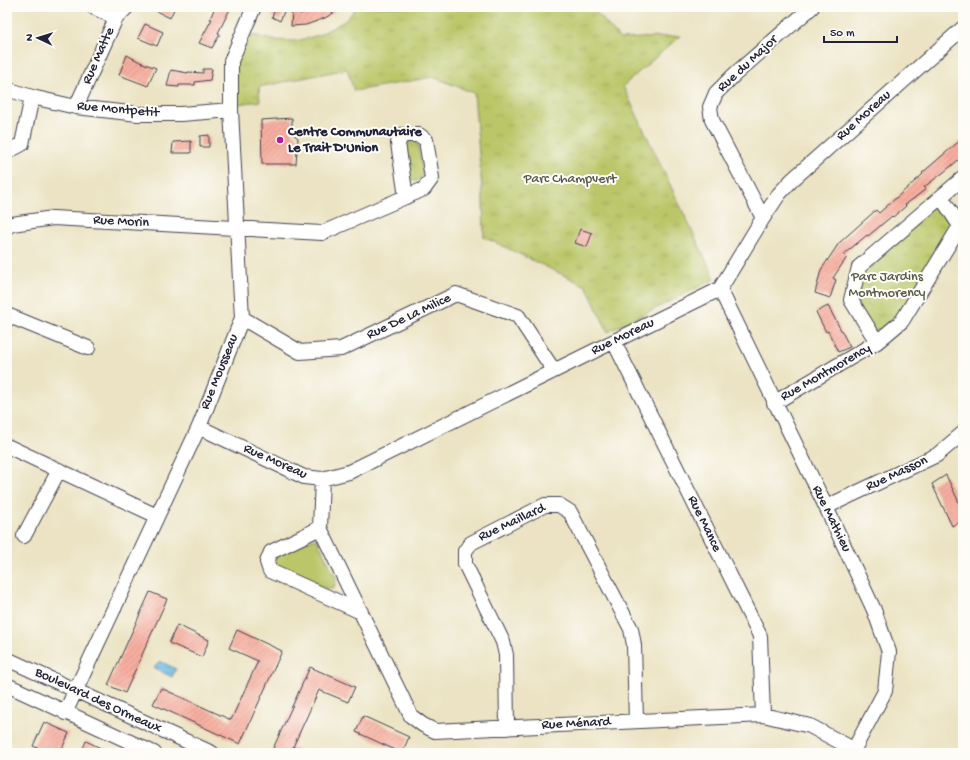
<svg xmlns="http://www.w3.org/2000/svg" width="970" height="760" font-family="'Gochi Hand',sans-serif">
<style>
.grass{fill:#bac668;stroke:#6e7452}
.park{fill:url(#park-tufts);stroke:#6e7452}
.water{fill:url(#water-rules);stroke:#456e8f}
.building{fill:url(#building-hatch)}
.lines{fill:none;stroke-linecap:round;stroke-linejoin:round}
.minor-casing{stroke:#403f4f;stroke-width:16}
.minor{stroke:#fff;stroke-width:14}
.poi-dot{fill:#b5179e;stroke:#fdfcf7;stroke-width:1.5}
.labels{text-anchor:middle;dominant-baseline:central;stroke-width:4;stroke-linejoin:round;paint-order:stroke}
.street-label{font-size:14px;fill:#22223b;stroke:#fdfcf7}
.poi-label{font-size:14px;font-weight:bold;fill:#22223b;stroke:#fdfcf7;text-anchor:start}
.park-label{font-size:14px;fill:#575b4b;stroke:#fdfcf7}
</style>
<defs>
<pattern id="park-tufts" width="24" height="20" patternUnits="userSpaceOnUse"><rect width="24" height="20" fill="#bac668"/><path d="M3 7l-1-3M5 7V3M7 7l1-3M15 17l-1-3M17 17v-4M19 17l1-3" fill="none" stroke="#a0aa5b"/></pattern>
<pattern id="water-rules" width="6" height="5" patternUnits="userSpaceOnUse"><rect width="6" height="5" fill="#68bbe3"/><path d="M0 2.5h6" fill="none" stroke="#5aa0c4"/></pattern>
<pattern id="building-hatch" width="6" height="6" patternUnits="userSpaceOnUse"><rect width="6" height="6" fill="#f6ae9f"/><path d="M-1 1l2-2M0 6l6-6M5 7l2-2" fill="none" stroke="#d3958a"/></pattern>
</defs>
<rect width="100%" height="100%" fill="#fdfcf7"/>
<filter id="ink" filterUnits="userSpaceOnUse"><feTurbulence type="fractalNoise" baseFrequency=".025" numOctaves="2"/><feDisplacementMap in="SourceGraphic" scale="8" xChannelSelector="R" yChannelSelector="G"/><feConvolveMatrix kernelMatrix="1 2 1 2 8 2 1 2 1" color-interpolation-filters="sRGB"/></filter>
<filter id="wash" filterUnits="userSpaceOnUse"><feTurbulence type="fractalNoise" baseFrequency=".012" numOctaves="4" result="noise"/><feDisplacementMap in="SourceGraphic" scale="16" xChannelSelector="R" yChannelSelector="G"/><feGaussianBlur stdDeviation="0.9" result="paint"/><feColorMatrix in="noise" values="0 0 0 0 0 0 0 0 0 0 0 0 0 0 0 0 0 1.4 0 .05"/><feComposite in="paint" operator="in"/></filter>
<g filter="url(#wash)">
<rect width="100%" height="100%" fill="#ebe3c3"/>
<path class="grass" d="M316,538L336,578L335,586L332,589H327L280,569C275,565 273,556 279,552C284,548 309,540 316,538Z"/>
<path class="park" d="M357,7H592L620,39L680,36L623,86L715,279L608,332L586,286L484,237L483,202L474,93L433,77L354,91L347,69L259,87L260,101L237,104L234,61L246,33L272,40L296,41L319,35L345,21Z
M417,141L423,172L420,179L416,181L410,179L404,147L405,142Z
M941,197L960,226L931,274L877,342L851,300L859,267Z"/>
<path class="water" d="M160,661L176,669L172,677L154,668Z"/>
<g id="blocks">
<path class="building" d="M148,7H175L170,18Z
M215,7H225L230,9L218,33L220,34L212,48L199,43L212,19H210Z
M276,7H286L280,21L272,17Z
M317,7H332L335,12L325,18L306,25L291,26L292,12L300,11V14Z
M145,24L163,32L157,46L138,38Z
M127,55L140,62L156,68L148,86L119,75Z
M203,69H212L210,80L195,82V85H179V87L167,86L171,70L188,73V72L203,73Z
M292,118V133L298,138L296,164H262L261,120Z
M209,135V147H200V136Z
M963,138V156L944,172L924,187L926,189L905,205L906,206L893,217L892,216L868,236L867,235L844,254L847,257L833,278L836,280L830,298L815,293L821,270L839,243L876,210L879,213L923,174L922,173Z
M191,141V153H172L173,142Z
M580,229L592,233L587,247L575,243Z
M828,306L850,347L838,352L828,331L826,332L816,312Z
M946,475L963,511V520L952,526L932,484Z
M150,592L167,599L125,693L108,685Z
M177,625L209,640L202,657L169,643Z
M237,630L282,651L240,744L153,704L161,688L231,720L258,661L229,648Z
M310,667L355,687L348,702L319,690L293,747L306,753H271Z
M363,716L409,737L402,753L356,732Z
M44,722L69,733L60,753H49L33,746Z
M86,741L111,753H81Z"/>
</g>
</g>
<g filter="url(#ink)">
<use href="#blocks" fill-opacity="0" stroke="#403f4f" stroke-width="1"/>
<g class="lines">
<g class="minor-casing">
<path id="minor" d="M93,7L116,18
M7,89L32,97L76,107L138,114H181L231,110
M76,107L116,18L127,7
M7,152L22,144L32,97
M763,218L712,120L710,107L716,93L734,75L812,7
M7,227L12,224L53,218L322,233L424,189L432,178L426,140L419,135H402L398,143L406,197
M720,289L826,507L874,610L889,652L885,691L852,753
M7,315L88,348
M242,318L300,352L341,349L456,294L518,316L554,371
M614,342L760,636L763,715
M877,342L851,300L859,267L963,178
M774,403L877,342L902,321L960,226L941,197
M199,427L304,477L322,479L349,472L720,289L763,218L779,194L792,180L963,28
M7,446L157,516
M322,479L320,528L411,716L423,725L435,731L763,715L810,726L853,749
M826,507L937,455L963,433
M320,528L271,552L267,562L270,571L361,612
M24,536L59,470
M7,659L212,753
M7,685L154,753
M65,713L199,427L242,318L231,110V61L254,7
M507,728L506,655L503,642L465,564V551L471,543L545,505H559L570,512L631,629L634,645L636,721"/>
</g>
<use href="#minor" class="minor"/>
</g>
</g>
<circle class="poi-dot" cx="280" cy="140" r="4"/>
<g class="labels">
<g class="street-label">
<text transform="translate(99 56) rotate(-66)">Rue Matte</text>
<text transform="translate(748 64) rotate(-43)">Rue du Major</text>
<text transform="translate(118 110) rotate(5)">Rue Montpetit</text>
<text transform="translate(864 116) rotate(-42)">Rue Moreau</text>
<text transform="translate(121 222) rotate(3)">Rue Morin</text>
<text transform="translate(409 317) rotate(-25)">Rue De La Milice</text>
<text transform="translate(623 337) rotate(-26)">Rue Moreau</text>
<text transform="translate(220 372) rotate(-68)">Rue Mousseau</text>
<text transform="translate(826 373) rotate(-30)">Rue Montmorency</text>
<text transform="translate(275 462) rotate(24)">Rue Moreau</text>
<text transform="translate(897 474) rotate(-25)">Rue Masson</text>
<text transform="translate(831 519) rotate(64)">Rue Mathieu</text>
<text transform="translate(512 523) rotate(-25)">Rue Maillard</text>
<text transform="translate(704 524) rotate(64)">Rue Mance</text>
<text transform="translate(98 701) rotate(25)">Boulevard des Ormeaux</text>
<text transform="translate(576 724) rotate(-3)">Rue Ménard</text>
</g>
<g class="poi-label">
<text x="288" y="132">Centre Communautaire<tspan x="288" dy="16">Le Trait D'Union</tspan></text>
</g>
<g class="park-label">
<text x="570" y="179">Parc Champvert</text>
<text x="887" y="277">Parc Jardins<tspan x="887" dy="16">Montmorency</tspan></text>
</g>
</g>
<rect width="970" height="760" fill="none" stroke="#fdfcf7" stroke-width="24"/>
<g transform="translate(38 38) rotate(274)" stroke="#fdfcf7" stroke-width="3" paint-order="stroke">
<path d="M0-3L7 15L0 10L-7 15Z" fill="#22223b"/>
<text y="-6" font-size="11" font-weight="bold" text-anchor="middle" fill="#22223b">N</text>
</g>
<path d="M824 36v6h73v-6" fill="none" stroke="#22223b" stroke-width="2"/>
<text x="830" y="36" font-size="12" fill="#22223b" stroke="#fdfcf7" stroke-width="3" paint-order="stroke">50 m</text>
</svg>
